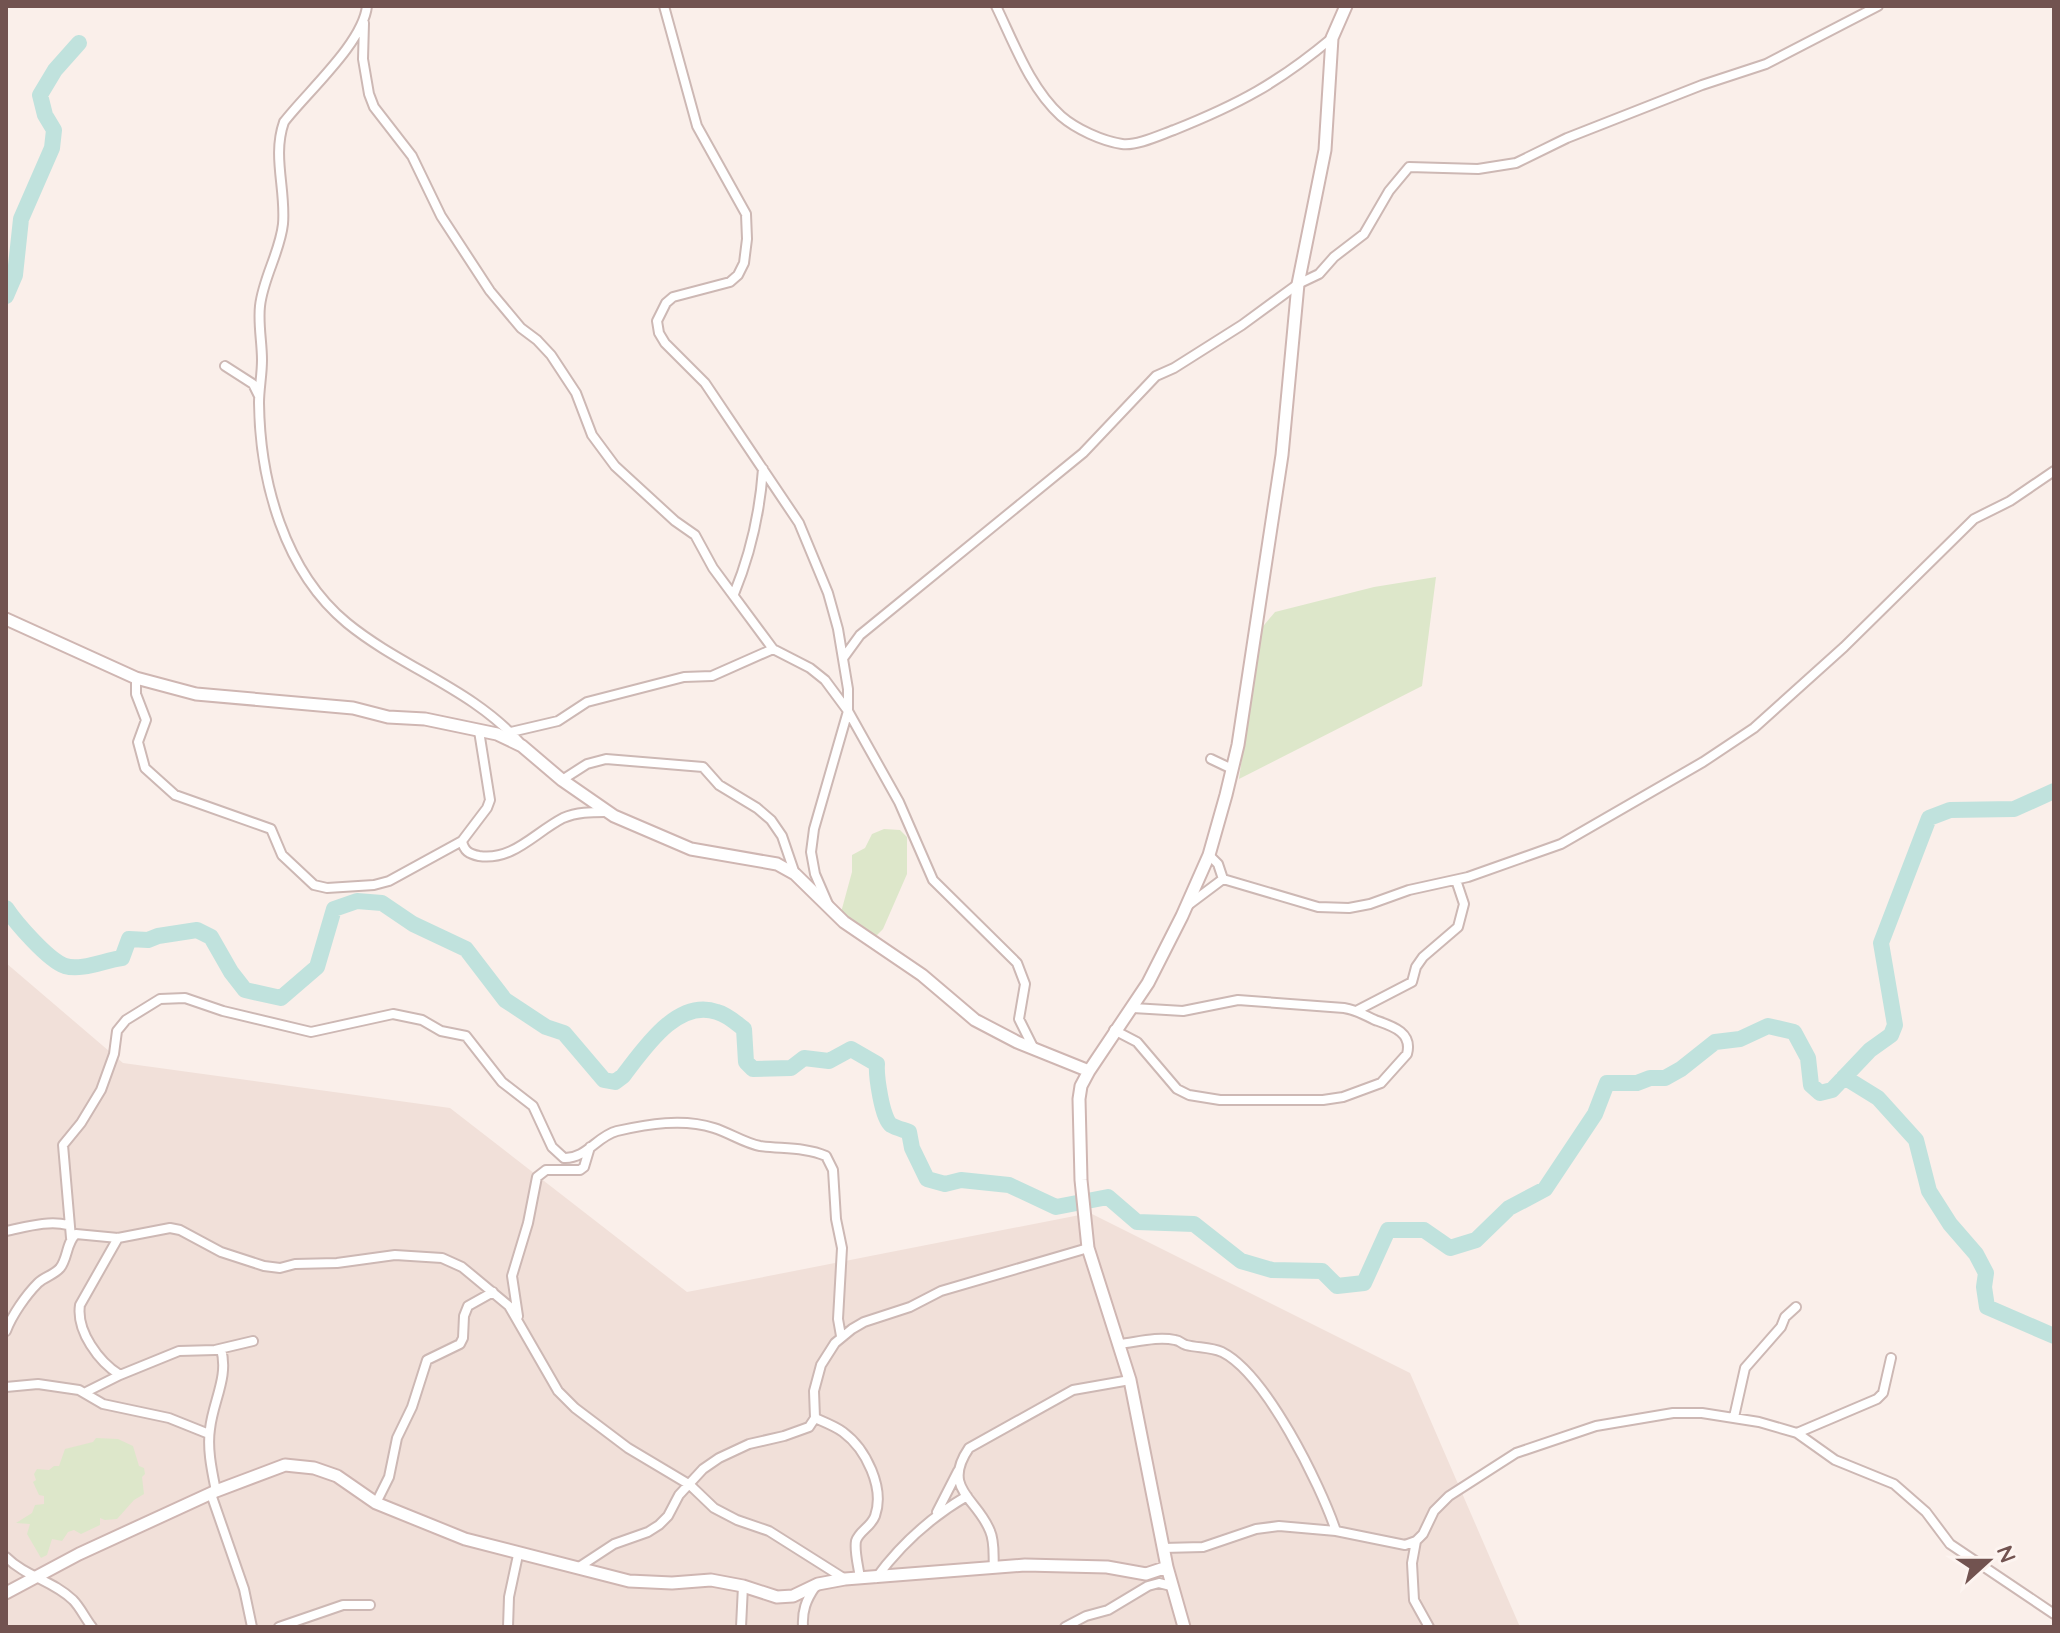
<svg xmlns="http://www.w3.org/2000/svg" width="2060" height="1633" font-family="Quicksand,sans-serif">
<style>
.residential{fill:#f1e0d9}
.green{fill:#dde7ca}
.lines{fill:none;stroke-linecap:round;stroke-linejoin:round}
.river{stroke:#c0e2dd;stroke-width:16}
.street-casing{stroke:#cdb8b4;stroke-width:12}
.secondary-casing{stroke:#cfb6b2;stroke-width:15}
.street{stroke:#fff;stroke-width:8}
.secondary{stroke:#fff;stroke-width:11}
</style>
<rect width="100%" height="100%" fill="#faefea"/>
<path class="residential" d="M6,963L123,1063L450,1108L687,1292L1090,1213L1410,1373L1520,1627H6Z"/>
<path class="green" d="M1436,577L1422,686L1239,779L1260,630L1275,612L1374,587Z
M884,829L900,830L907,837V874L883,929L876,936L840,916L852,872V855L865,848L872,834Z
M96,1438L118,1439L133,1446L139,1466L144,1468L145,1474L142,1477L144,1494L134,1500L117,1519L105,1520L100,1518V1525L81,1534L74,1530L68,1532L62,1541L52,1539L47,1555L41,1558L27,1534L30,1524L16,1523L32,1513L35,1505L44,1504V1496L39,1495L33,1482L36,1480L34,1474L37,1469L49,1470L54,1466H59L65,1449L93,1442Z"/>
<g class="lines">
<path class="river" d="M6,296L15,275L21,219L52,148L54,130L45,115L40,95L55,70L79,43
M6,908C16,923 48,960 65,966C82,971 105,960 122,958L129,939L148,940L158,936L197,930L211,937L231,972L245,990L281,998L317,967L334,909L357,901L382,903L413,924L466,949L505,1000L546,1027L564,1033L604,1080L615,1082L623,1076C644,1049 677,998 717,1012C728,1015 736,1023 744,1029L746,1062L753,1069L791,1068L804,1058L829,1061L851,1049L877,1064C876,1075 882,1119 891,1125C896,1128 904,1130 909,1132L912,1148L927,1179L945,1184L961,1180L1009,1185L1056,1207L1108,1197L1137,1222L1194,1224L1241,1261L1272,1270L1322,1271L1337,1286L1364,1283L1388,1230H1424L1450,1248L1476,1240L1509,1208L1545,1189L1595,1114L1607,1083H1637L1650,1078H1665L1681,1069L1715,1042L1740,1039L1768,1026L1794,1032L1808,1058L1811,1085L1820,1093L1832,1090L1870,1050L1891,1035L1895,1025L1881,943L1929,818L1950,810L2014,809L2054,791
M1844,1077L1878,1098L1916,1140L1929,1191L1950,1224L1976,1254L1986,1273L1984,1287L1987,1307L2054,1336"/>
<g class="street-casing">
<path id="street" d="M367,6C363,43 307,92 284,122C272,156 286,189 283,224C280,252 263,278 260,306C258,324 262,342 262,360C262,375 259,389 259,403C260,481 284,571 347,623C402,668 473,689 521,744
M664,6L697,126L746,214L747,239L744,263L738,275L730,282L673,297L666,303L657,321L659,333L665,343L705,383L799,523L828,593L838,629L848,689V711L899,802L933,880L1017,963L1025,984L1019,1019L1034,1049
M996,6C1014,43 1030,88 1061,116C1076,129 1102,141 1122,144C1137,146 1160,135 1174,130C1239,104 1278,83 1332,38
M364,23L363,59L369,94L374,107L412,156L441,216L490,291L521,328L537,340L551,355L576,393L592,435L615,466L675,521L695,535L713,568L773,649L810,668L825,680L848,711L814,829L811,852L815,874L828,904
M225,366L253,384L259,396
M734,594C750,555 760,511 763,469
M844,657L860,635L1083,453L1156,376L1174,368L1242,325L1298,284L1319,274L1334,257L1364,234L1389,191L1409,167L1478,169L1516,163L1567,138L1702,85L1766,64L1878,6
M136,678V694L146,720L138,742L145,768L175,795L271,829L282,855L314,885L327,888L374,885L389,881L462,841
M479,731L490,800L487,808L462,841C464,851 469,854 479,856C513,861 534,833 563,818C577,812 591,812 606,812
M511,732L558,721L587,702L684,677L712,676L773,649
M1211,759L1232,769
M562,780L587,764L606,759L703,767L719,785L757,808L771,820L782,836L795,874
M1209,855L1218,864L1223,879L1318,907L1349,908L1370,904L1409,890L1468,877L1561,844L1703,762L1754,728L1844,647L1974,519L2010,501L2054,471
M1187,906L1223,879
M1358,1010L1412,982L1416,967L1423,957L1458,927L1464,904L1456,880
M1114,1030L1137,1042L1177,1089L1189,1095L1220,1100H1323L1343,1097L1381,1083L1407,1054C1413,1032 1392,1026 1375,1020C1364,1015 1357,1010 1344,1008L1238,1000L1183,1011L1133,1008
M6,1231C26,1227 48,1220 68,1225
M71,1238L63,1145L81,1123L101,1090L114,1054L117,1031L126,1020L160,999L185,998L223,1011L311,1032L393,1014L422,1020L441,1031L466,1036L502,1082L533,1106L552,1147L564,1158C586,1159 597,1136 617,1131C648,1124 683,1118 714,1128C730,1133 744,1143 760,1146C782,1149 805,1147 826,1156L833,1170L836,1219L842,1248L838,1319L841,1336
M118,1238L80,1305C76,1331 99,1362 120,1375
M518,1316L512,1276L528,1223L537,1177L546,1170H580L584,1167L590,1147
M6,1331C12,1315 26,1295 38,1283C44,1277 54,1275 60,1268C68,1258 66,1243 76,1234L118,1238L170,1228L180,1230L221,1252L264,1266L280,1268L295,1264L337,1263L395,1255L442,1258L462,1267L509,1306L558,1391L575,1408L628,1448L690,1485L714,1508L737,1520L769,1531L845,1579
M1120,1344C1137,1342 1158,1336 1175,1340C1181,1341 1180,1343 1186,1345C1198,1348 1210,1347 1222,1352C1266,1374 1320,1484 1336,1531
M6,1387L38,1384L79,1390L103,1404L169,1418L209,1434
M86,1392L120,1375L179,1351L215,1350L253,1341
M1734,1417L1745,1368L1781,1327L1785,1317L1796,1307
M815,1418C824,1422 835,1426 843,1432C866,1449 885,1488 875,1516C871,1527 859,1531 856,1541C854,1552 859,1568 860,1579
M1797,1433L1877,1399L1883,1393L1891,1358
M216,1491C212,1471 207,1449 210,1429C213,1401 229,1377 221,1349
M211,1494L244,1589L252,1627
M376,1503L389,1477L397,1438L412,1407L427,1360L460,1344L463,1338L464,1316L468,1306L493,1292
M937,1512L958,1471
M1416,1541L1412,1563L1414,1600L1429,1627
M1163,1548L1203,1547L1256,1529L1279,1526L1336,1531L1405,1545L1416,1541L1423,1534L1434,1511L1449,1496L1516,1453L1596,1426L1673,1413H1702L1759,1422L1797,1433L1835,1460L1894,1484L1926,1512L1950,1544L2054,1614
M6,1557C26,1577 52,1580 73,1600C80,1607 85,1618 92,1627
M579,1567L614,1544L648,1532L659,1525L668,1516L679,1495L703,1469L719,1458L749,1444L784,1436L809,1427L815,1418L814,1391L821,1365L835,1343L852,1329L864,1322L910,1307L941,1291L1088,1248
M994,1568C993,1556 995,1542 990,1531C977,1498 941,1489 969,1448L1073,1390L1130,1380
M876,1578C901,1544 931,1517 967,1496
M279,1627L343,1605H370
M508,1627L509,1597L518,1555
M741,1627L743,1586
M803,1627C802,1611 806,1600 815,1587
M1065,1627L1086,1616L1108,1610L1148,1586L1159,1583L1171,1586"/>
</g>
<g class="secondary-casing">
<path id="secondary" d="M6,619L136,678L196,694L353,708L388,717L425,719L497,734L522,746L562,780L614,816L691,849L777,864L795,874L844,922L922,975L975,1020L1017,1042L1089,1071
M6,1593L79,1554L216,1491L285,1465L314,1468L337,1476L376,1503L465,1539L629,1581L672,1583L711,1580L743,1586L777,1597L793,1596L818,1584L845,1579L1025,1565L1107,1567L1146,1574L1167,1567
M1184,1627L1167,1567L1130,1380L1088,1248L1081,1180L1079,1099L1081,1086L1089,1071L1148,983L1182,916L1209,855L1226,795L1238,745L1282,455L1298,284L1325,150L1332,38L1346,6"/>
</g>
<use href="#street" class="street"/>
<use href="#secondary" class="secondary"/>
</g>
<rect width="2060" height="1633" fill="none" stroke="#725350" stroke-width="16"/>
<g transform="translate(1988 1561) rotate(69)" stroke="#fdf4f0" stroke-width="6" paint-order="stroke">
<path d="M0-6L14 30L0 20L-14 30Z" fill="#725350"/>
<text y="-12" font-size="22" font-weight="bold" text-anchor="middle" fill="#725350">N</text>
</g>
</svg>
